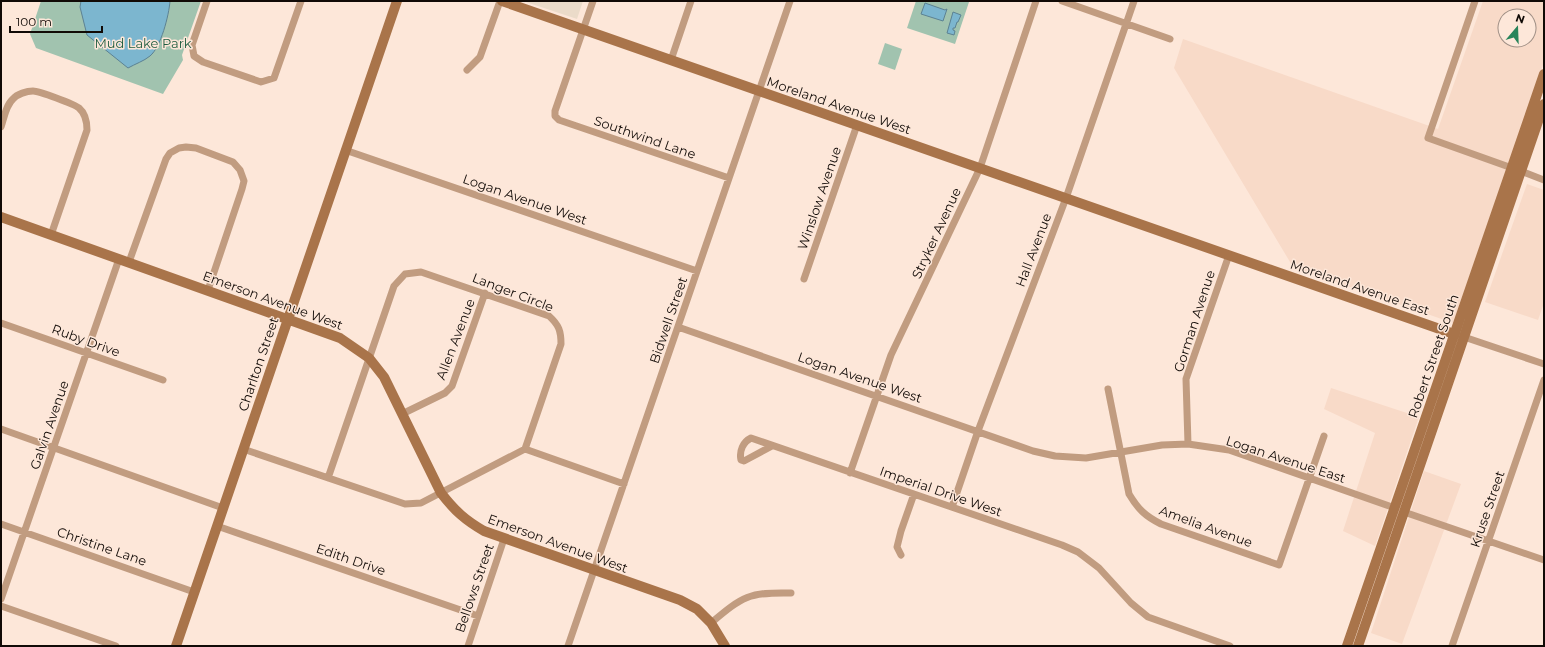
<svg xmlns="http://www.w3.org/2000/svg" width="1545" height="647" font-family="Montserrat,sans-serif">
<style>
.built{fill:#f8dac8;fill-rule:evenodd}
.education{fill:#ebdbc9}
.green{fill:#a1c3af}
.water{fill:#7cb6cf;stroke:#5c8293}
.lines{fill:none;stroke-linecap:round;stroke-linejoin:round}
.street{stroke:#c19c80;stroke-width:7}
.secondary{stroke:#a9744a;stroke-width:10}
.labels{text-anchor:middle;dominant-baseline:central;stroke-width:3;stroke-linejoin:round;paint-order:stroke}
.park-label{font-size:13px;fill:#1f5d40;stroke:#fde7d9}
.street-label{font-size:13px;fill:#110a06;stroke:#fde7d9}
</style>
<rect width="100%" height="100%" fill="#fde7d9"/>
<path class="built" d="M1483,1H1544V62L1453,323L1293,267L1174,68L1183,39L1438,129ZM1505,16H1529V40H1505Z
M1527,184L1544,190V303L1538,320L1485,302Z
M1331,388L1419,417L1375,546L1343,531L1375,433L1324,409Z
M1424,471L1461,484L1402,644L1371,633Z"/>
<path class="education" d="M523,1H583L577,19Z"/>
<path class="green" d="M41,1H201L182,55L183,60L163,94L36,48L30,34Z
M916,1L969,2L955,44L907,28Z
M885,43L902,49L895,70L878,64Z"/>
<path class="water" d="M81,1H170C169,15 161,47 150,56C144,61 135,64 128,68L87,35L80,7Z
M925,3L945,10L947,9L943,21L921,14Z
M953,12L961,15L958,22H957L955,28H953V30L955,31L954,35L947,33Z"/>
<g class="lines">
<path class="street" d="M207,1L192,45L194,56L203,62L261,82L274,78L301,1
M593,1L555,111V116L559,120L729,178
M1062,1L1170,39
M1475,1L1428,138L1512,168
M671,60L691,1
M467,70L480,57L500,1
M1,127C4,118 6,105 13,99C17,94 27,91 33,91C39,91 74,104 79,108C86,114 87,122 87,130L51,235
M345,150L697,271
M1521,171L1544,180
M129,262L166,159L170,153L179,148L186,147L196,148L233,162L240,170L244,181L242,189L208,290
M804,279L857,125
M1,323L163,380
M678,327L1033,451L1055,456L1086,458L1162,445L1188,444L1229,450L1395,508
M1461,336L1544,364
M1108,389L1129,494C1138,509 1145,516 1161,524L1279,565L1324,436
M402,414L445,393L452,386L485,293
M1,429L223,508
M1188,444L1186,379L1229,255
M772,446L744,461L741,460C739,451 743,442 751,438L1062,545L1078,552L1099,568L1131,603L1148,617L1230,646
M243,449L405,504L421,503L525,449L561,344C561,331 559,325 549,316L421,272L405,274L394,286L328,478
M525,449L624,484
M850,473L891,355L980,168L1036,1
M952,507L978,431L1066,198L1134,1
M1404,512L1544,560
M1,524L194,592
M217,526L478,616
M901,555L897,547L901,531L914,494
M1,599L119,259
M1,606L116,646
M711,623C743,596 749,592 791,593
M468,646L504,539
M568,646L790,1
M1452,646L1544,380"/>
<path class="secondary" d="M502,1L1454,334
M1,217L340,338L369,358L384,377L441,493C455,511 465,520 484,531L680,600L697,609L711,623L725,646
M176,646L397,1
M1347,646L1544,74
M1358,646L1544,104"/>
</g>
<g class="labels">
<g class="park-label">
<text x="143" y="43">Mud Lake Park</text>
</g>
<g class="street-label">
<text transform="translate(839 105) rotate(19)">Moreland Avenue West</text>
<text transform="translate(645 137) rotate(19)">Southwind Lane</text>
<text transform="translate(819 198) rotate(-71)">Winslow Avenue</text>
<text transform="translate(525 199) rotate(19)">Logan Avenue West</text>
<text transform="translate(936 233) rotate(-65)">Stryker Avenue</text>
<text transform="translate(1033 250) rotate(-69)">Hall Avenue</text>
<text transform="translate(1360 287) rotate(19)">Moreland Avenue East</text>
<text transform="translate(513 292) rotate(21)">Langer Circle</text>
<text transform="translate(273 300) rotate(20)">Emerson Avenue West</text>
<text transform="translate(668 320) rotate(-71)">Bidwell Street</text>
<text transform="translate(1194 321) rotate(-72)">Gorman Avenue</text>
<text transform="translate(455 339) rotate(-69)">Allen Avenue</text>
<text transform="translate(86 340) rotate(20)">Ruby Drive</text>
<text transform="translate(1433 356) rotate(-71)">Robert Street South</text>
<text transform="translate(258 364) rotate(-71)">Charlton Street</text>
<text transform="translate(860 377) rotate(19)">Logan Avenue West</text>
<text transform="translate(49 425) rotate(-71)">Galvin Avenue</text>
<text transform="translate(1286 459) rotate(18)">Logan Avenue East</text>
<text transform="translate(941 491) rotate(19)">Imperial Drive West</text>
<text transform="translate(1487 509) rotate(-71)">Kruse Street</text>
<text transform="translate(1206 526) rotate(20)">Amelia Avenue</text>
<text transform="translate(558 543) rotate(20)">Emerson Avenue West</text>
<text transform="translate(102 546) rotate(19)">Christine Lane</text>
<text transform="translate(351 559) rotate(19)">Edith Drive</text>
<text transform="translate(474 588) rotate(-71)">Bellows Street</text>
</g>
</g>
<rect width="1545" height="647" fill="none" stroke="#110a06" stroke-width="4"/>
<g transform="translate(1517 28) rotate(19)"><circle r="19" fill="#fde7d9" stroke="#9f8f85"/>
<path d="M0-3L7 15L0 10L-7 15Z" fill="#28845a"/>
<text y="-6" font-size="11" font-weight="bold" text-anchor="middle" fill="#110a06">N</text>
</g>
<path d="M10 26v6h92v-6" fill="none" stroke="#110a06" stroke-width="2"/>
<text x="16" y="26" font-size="12" fill="#110a06" stroke="#fde7d9" stroke-width="3" paint-order="stroke">100 m</text>
</svg>
